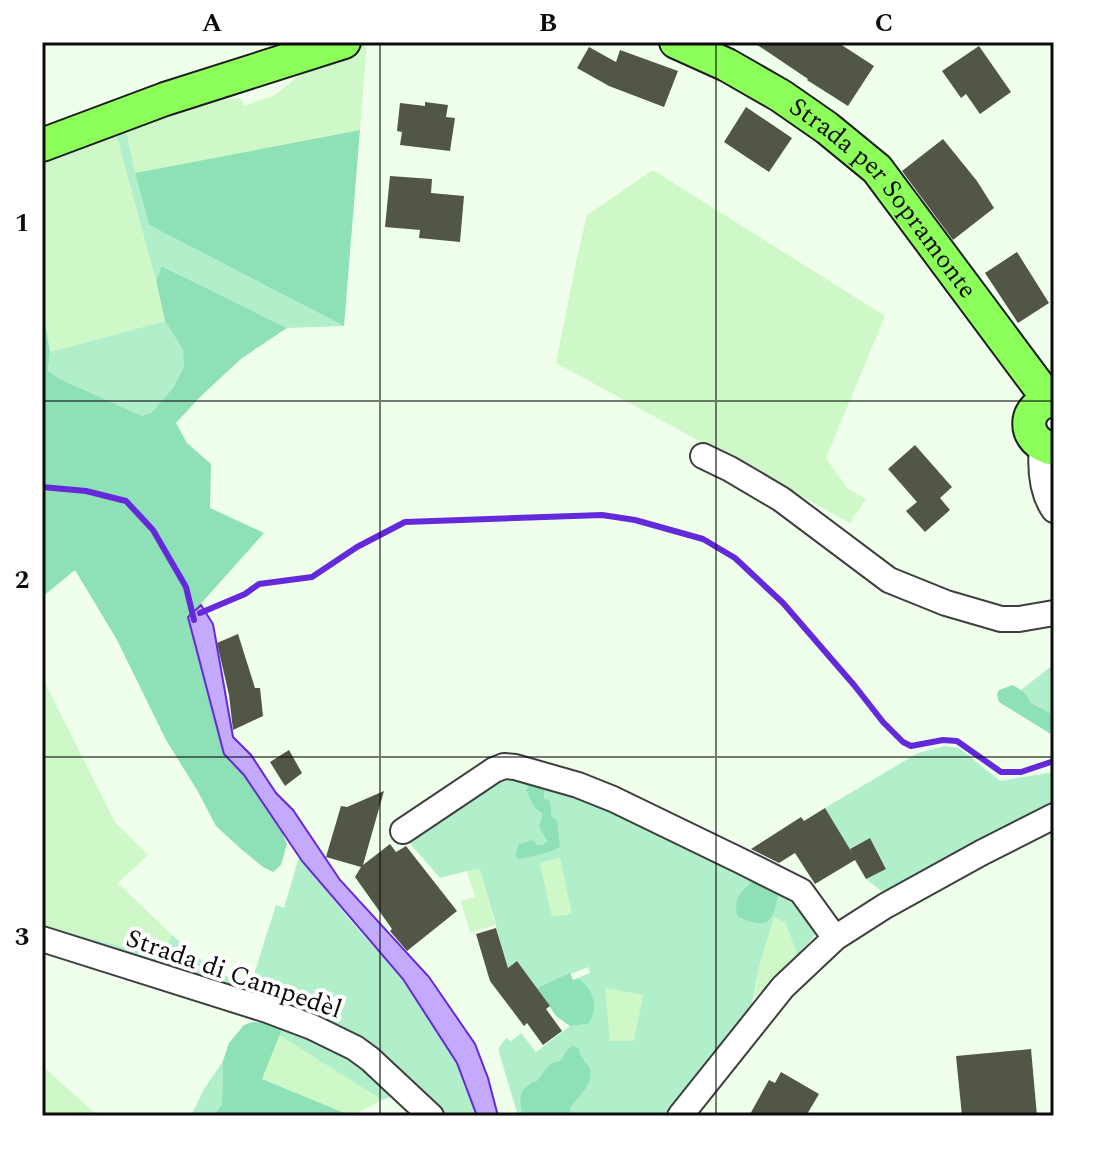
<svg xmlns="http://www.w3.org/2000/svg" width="1096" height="1158" font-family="Spectral,serif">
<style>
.farmland{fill:#cff8c8}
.green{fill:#b1eeca;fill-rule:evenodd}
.forest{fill:#8ee0b6}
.water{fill:#c4aafd;stroke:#6529dc;stroke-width:2}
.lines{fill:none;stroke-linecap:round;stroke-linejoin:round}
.stream{stroke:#6529dc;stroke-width:6}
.building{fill:#515647}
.minor-casing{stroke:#3f3f3f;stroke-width:28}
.major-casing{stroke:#1d1d1d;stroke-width:36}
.minor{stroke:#fff;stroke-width:24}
.major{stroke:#8dff5b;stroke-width:32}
.grid{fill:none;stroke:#0c0c0c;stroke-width:2;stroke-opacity:0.55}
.labels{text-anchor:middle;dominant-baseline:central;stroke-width:8;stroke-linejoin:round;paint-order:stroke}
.street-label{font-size:26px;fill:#0c0c0c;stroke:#fff}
.neatline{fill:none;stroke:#0c0c0c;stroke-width:3}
.grid-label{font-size:26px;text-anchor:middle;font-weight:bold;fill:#0c0c0c}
</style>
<rect width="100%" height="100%" fill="#f0ffeb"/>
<path class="farmland" d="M364,42H367L360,130L135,173L125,125L194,102L241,98L244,106L275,95L324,55Z
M115,130L152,266L165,321L50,352L42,303V165Z
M653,170L885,316L826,458L848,489L866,499L850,523L556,363L577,258L587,215Z
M42,677L115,822L148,855L118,883L172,935L161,957L68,932L42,928Z
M560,858L573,915L552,918L540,863Z
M480,869L495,925L470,933L461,901L475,897L467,871Z
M774,916L786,922L797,955L754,998L759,967Z
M604,987L643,994L635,1041L610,1042Z
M279,1035L382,1100L352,1116L262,1079Z
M47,1070L97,1115L98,1116H42V1076Z"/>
<path class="green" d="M125,125L135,173L149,225L344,326L287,328L163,266L156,281L115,130L42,165V156Z
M165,321L183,350L184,367L173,388L151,413L142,416L60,379L48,371L50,352Z
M1054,664V715L1031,703L1025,693L1021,690Z
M944,746L959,748L1000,781L1054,772V802L885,894L866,879L886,868L870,838L849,849L825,808L918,753Z
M505,774L601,802L791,894L818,932L797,955L786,923L774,917L759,967L751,1009L680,1098L663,1116H518L498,1049L506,1038L511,1041L521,1033L536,1052L570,1026L588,1024C589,1007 595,989 578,978L590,973L588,967L537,988L517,961L508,968L480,869L467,871L440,878L407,840ZM560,858L572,914L552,917L540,863ZM605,988L643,995L634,1041H610Z
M299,857L348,918L403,979L457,1063L477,1116H448L384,1054L374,1046L346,1030L49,930L56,929L68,932L160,957L172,935L216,973L251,984L276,905L284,908Z
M282,1029C309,1038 341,1050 363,1070C373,1078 381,1088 391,1097L382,1100L279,1035Z
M223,1061L222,1104L213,1116H191L204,1089Z"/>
<path class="forest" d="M360,130L344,326L149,225L135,173Z
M162,266L287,328L242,358L200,397L176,423L187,443L211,464L210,508L264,533L188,618L224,754L244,775L279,826L287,844L281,865L273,872L263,867L241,849L216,826L197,790L166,740L117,640L75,570L42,597V303L50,352L48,371L60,379L142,416L151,413L173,388L184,367L183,350L165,321L156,281Z
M1013,685L1025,693L1031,703L1054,715V736L999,702L997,694L999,690Z
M526,782H541V787L544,791V799L549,800L551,805V816L557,821L560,847C553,852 529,857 519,859L515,856L519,844L533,840L537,845H543L547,841L539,826L543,814L534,807L526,790L528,788Z
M759,877L774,889L778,896C772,926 766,928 738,917C731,898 745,887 759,877Z
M570,973L573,980L578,978C594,989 599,1009 588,1024L570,1026L556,1016L537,988Z
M253,1022L263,1023L282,1029L262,1079L352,1116H213L222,1104L223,1061L229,1043L244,1025Z
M573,1046L578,1048C581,1057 583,1059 588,1066C598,1081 577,1097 570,1108L571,1116H523C520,1105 517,1092 529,1085C536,1079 535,1085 540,1077C547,1068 549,1063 560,1061L568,1049Z"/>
<path class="water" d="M201,605L213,624L233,737L251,755L276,793L293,810L340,880L429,977L475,1044L488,1078L498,1116H477L457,1063L403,979L302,861L244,775L224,754L188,617Z"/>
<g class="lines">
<path class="stream" d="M42,487L86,491L126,501L153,530L186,587L194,620
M200,613L245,594L259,584L312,577L357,547L405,522L602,515L635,520L703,539L735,558L783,603L854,685L883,722L903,742L911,746L943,740L957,741L1001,772H1021L1054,761"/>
</g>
<path class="building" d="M753,42H837L874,66L848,106L807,80L808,79Z
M979,46L1011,92L980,114L966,94L961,98L942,71Z
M589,47L616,62L620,50L678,71L664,107L609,86L577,68Z
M425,102L448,105L446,117L455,118L450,151L400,145L402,132L397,131L400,103L425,106Z
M746,107L792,138L769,172L724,142Z
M943,139L977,181L994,208L953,240L902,171Z
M390,176L432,179L431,193L464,196L460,242L419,238L420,230L385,227Z
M1017,252L1049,303L1018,323L985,273Z
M915,445L952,487L940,498L950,510L925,532L906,511L917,502L888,469Z
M238,634L255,688H260L263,716L233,730L229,695L217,643Z
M289,750L302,773L285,786L270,762Z
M384,791L363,865L390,844L396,852L406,846L457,911L407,951L390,931L392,929L355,877L361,867L326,857L341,806L347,807Z
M825,808L854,856L850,849L870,838L886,869L866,879L855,860L815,884L795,853L779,863L751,849L801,817L804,821Z
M496,928L508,968L517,961L550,1006L546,1009L562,1031L543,1045L527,1023L524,1026L490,981L476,934Z
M1031,1049L1037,1116H962L956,1056Z
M781,1072L819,1094L806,1116H749L769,1080L775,1083Z"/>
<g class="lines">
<g class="minor-casing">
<path id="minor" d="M1042,446C1040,468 1041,492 1054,510
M703,456L730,469L781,499L889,580L946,603L1001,619H1019L1054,613
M403,831L494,770L504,766L515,767L578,785L613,799L741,861L801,891L835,938
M42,939L267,1010L312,1027L355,1048L370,1059L431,1116
M680,1116L783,987L835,938L885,906L981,853L1054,816"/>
</g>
<g class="major-casing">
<g id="major">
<path id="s1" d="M676,42L727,65L781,96L827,128L877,169L1049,400"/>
<path d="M42,145L165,99L344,42"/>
<path d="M1054,400C1021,404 1021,443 1054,449"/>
</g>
</g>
<use href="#minor" class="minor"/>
<use href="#major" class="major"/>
</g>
<path class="grid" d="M380,42V1116M716,42V1116M42,401H1054M42,757H1054"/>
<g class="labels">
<g class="street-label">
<text stroke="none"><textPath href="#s1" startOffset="264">Strada per Sopramonte</textPath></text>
<text transform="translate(234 974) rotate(19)">Strada di Campedèl</text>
</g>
</g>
<rect width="1096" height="1158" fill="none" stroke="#ffffff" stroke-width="88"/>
<rect x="44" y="44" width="1008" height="1070" class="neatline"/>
<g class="grid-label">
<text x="212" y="31">A</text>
<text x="548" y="31">B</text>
<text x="884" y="31">C</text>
<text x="22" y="231">1</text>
<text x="22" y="588">2</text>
<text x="22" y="945">3</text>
</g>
</svg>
